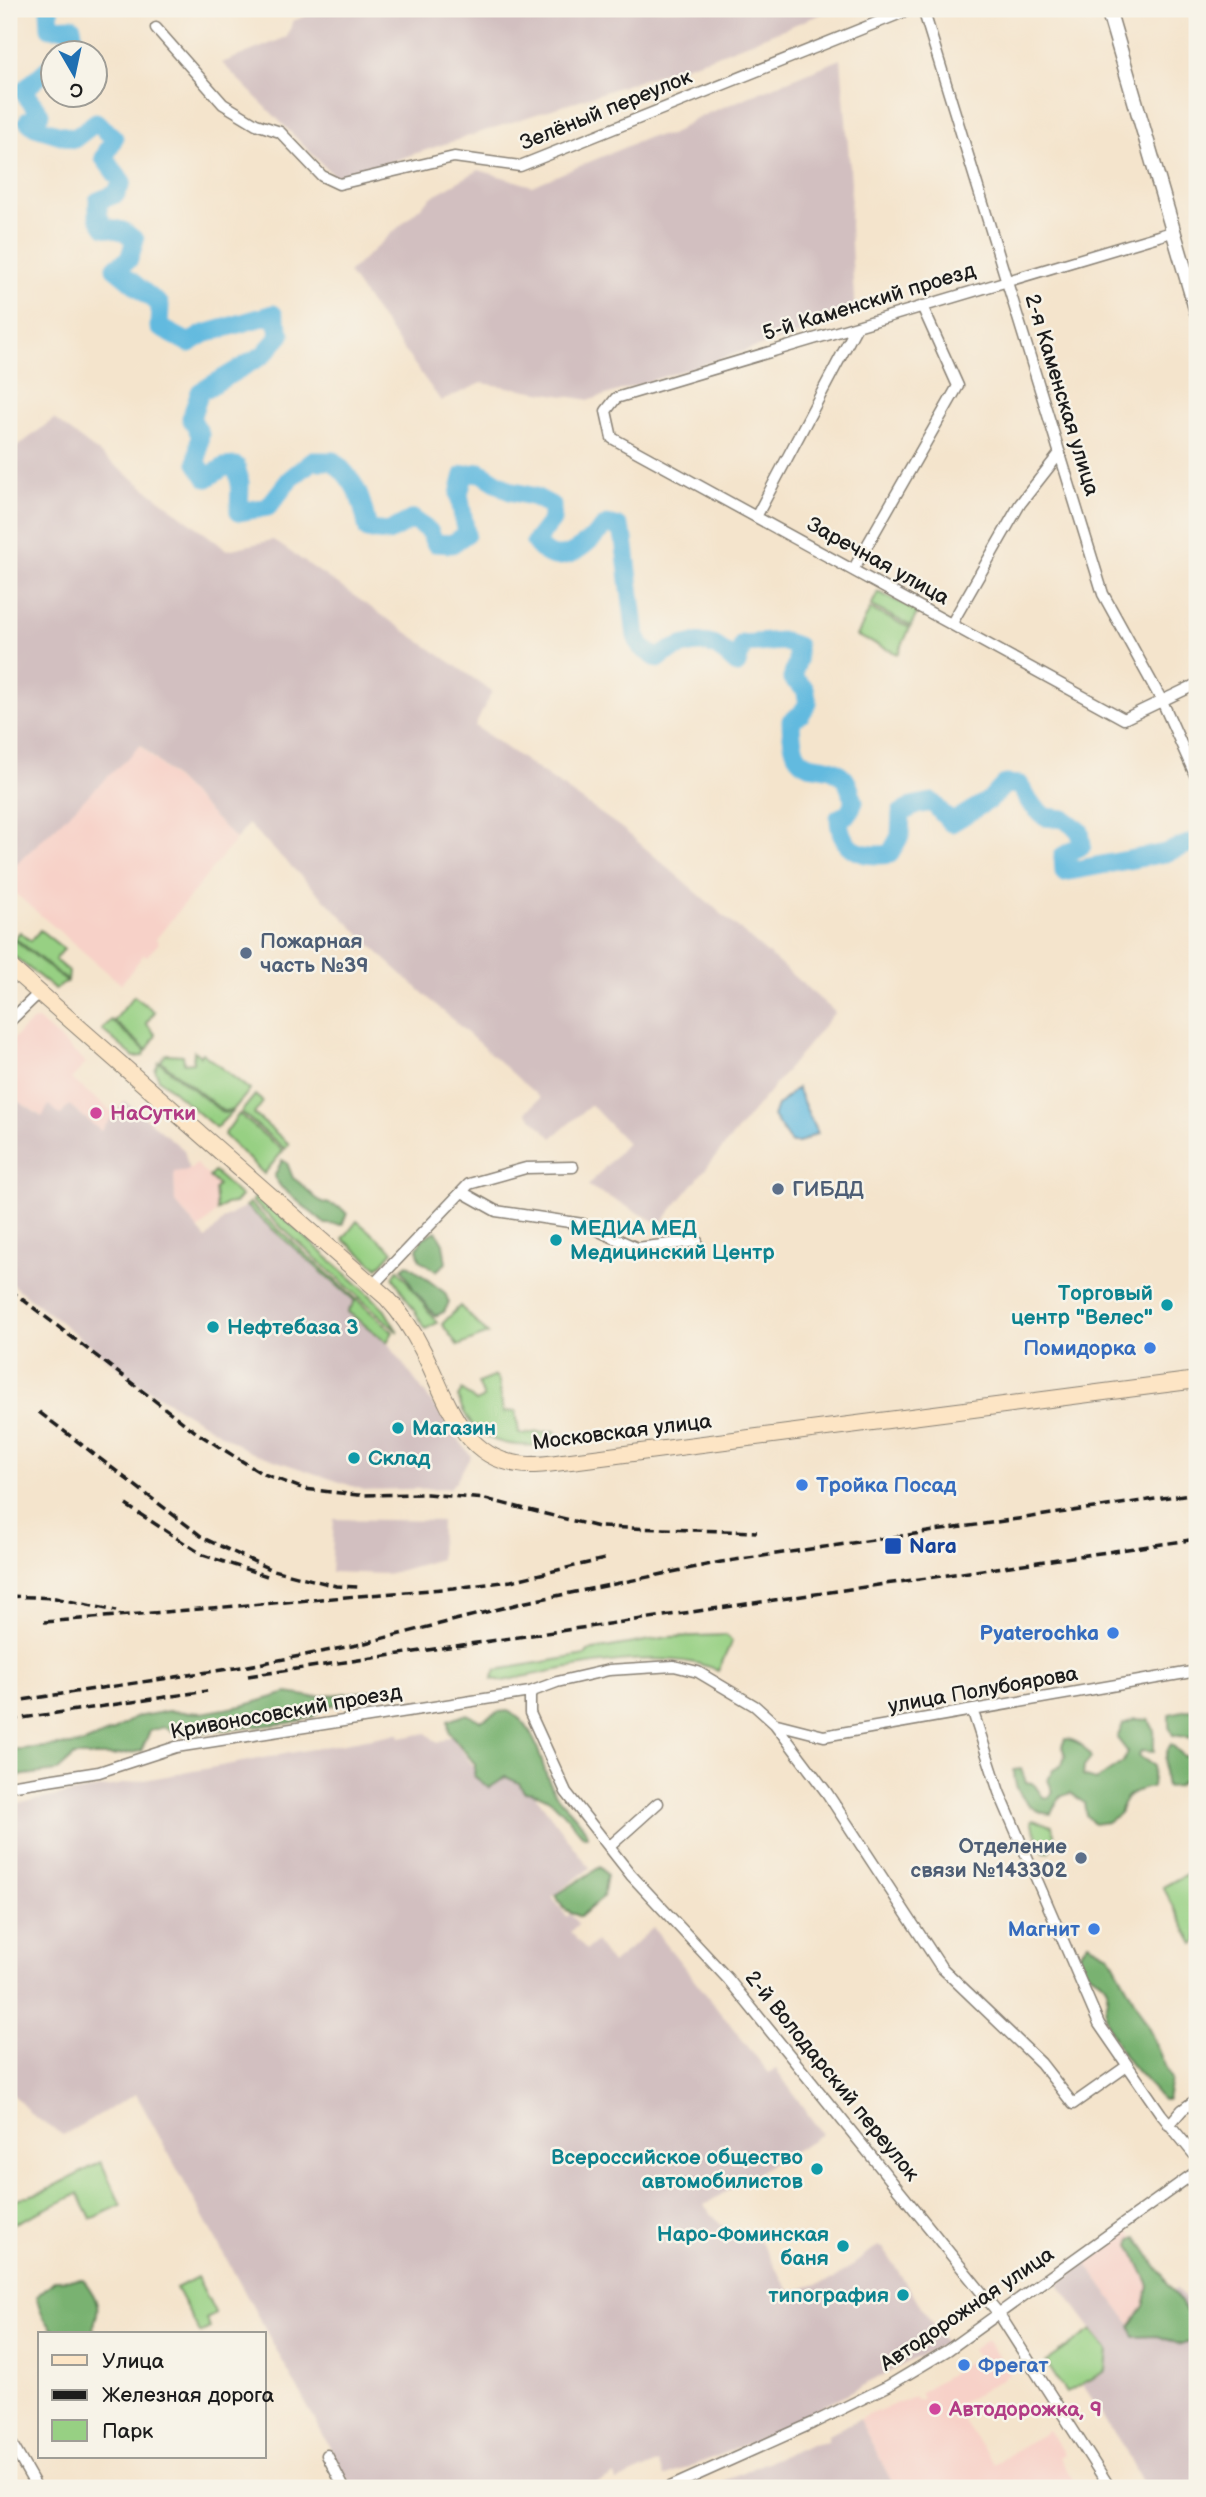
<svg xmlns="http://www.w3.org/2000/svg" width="1206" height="2497" font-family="'Balsamiq Sans',sans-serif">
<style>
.built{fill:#f7d1c8}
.industrial{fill:#d2bfc0}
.green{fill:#97d083;stroke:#5a7650;stroke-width:2}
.forest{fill:#79b271;stroke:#4a6746;stroke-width:2}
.water{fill:#62badf;stroke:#3f6b7e;stroke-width:2}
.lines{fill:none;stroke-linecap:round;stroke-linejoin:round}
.river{stroke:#62badf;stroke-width:19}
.minor-casing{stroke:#888074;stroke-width:13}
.tertiary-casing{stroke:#888074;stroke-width:17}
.secondary-casing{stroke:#888074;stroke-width:18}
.minor{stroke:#fff;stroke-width:10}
.tertiary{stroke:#fff;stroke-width:14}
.secondary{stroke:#fde5c5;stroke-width:16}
.rail{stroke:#1c1c1c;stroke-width:3.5;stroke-dasharray:10 5;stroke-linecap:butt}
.service-dot{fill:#5c6f8a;stroke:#f7f3e8;stroke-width:2.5}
.hotel-dot{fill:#d1479c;stroke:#f7f3e8;stroke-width:2.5}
.culture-dot{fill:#0f9aa8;stroke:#f7f3e8;stroke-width:2.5}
.shop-dot{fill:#3f7fe0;stroke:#f7f3e8;stroke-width:2.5}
.transit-dot{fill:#1a4fb4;stroke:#f7f3e8;stroke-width:2.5}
.labels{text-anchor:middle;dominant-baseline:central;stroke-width:5;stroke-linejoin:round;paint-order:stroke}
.street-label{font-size:21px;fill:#1c1c1c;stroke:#f7f3e8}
.service-label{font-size:21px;font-weight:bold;fill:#4e5e75;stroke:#f7f3e8;text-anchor:start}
.hotel-label{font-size:21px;font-weight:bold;fill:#b23c85;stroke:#f7f3e8;text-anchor:start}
.culture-label{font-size:21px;font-weight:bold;fill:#0d838f;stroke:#f7f3e8;text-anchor:start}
.shop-label{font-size:21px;font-weight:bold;fill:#366cbe;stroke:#f7f3e8;text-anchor:end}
.transit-label{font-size:21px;font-weight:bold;fill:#164399;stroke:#f7f3e8;text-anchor:start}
</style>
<rect width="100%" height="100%" fill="#f7f3e8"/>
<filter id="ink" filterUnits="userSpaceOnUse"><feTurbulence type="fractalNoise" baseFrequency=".0143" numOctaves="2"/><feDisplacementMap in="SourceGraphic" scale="14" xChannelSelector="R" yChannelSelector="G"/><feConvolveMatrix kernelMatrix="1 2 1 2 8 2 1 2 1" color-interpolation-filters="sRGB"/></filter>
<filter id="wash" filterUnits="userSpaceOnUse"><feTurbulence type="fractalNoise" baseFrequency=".00686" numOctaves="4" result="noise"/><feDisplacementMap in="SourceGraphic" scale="28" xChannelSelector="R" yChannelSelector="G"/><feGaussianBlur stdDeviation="1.57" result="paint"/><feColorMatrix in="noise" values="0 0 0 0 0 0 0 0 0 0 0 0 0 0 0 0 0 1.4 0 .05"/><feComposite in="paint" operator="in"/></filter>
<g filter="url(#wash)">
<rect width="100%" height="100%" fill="#f4e4cc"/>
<path class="built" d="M140,745L236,839L156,939L159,943L147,956L144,954L121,984L9,888V871Z
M38,1020L86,1063L71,1079L115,1114L101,1131L69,1105L61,1115L43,1117L9,1095V1043L32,1021Z
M196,1164L218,1185L215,1189L217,1211L199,1230L175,1202L174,1171L191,1169Z
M1130,2231L1170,2293L1133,2328L1086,2263Z
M987,2340L1010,2374L953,2408L995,2464L1048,2430L1064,2454L1059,2457L1078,2488H895L859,2419L914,2396L918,2401L922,2398L919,2393L977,2357L972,2350Z"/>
<path class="industrial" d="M323,9H834L715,56L337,179L222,63L287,37L293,21Z
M841,59L851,182L850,226L855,316L590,400L482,383L441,401L348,273L434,195L479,170L532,186L649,137L671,135L694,119Z
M54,419L227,550L273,540L492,691L475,726L623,829L835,1012L660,1224L588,1186L627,1143L591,1105L552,1138L526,1112L540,1098L387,961L248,824L236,839L141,745L9,871V484L14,483L10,452Z
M9,1095L42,1117L49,1105L61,1115L69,1105L101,1131L125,1101L184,1150L189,1170L174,1172L175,1202L206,1239L225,1218L246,1206L355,1302L348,1313L387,1342L471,1456L455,1482L450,1488L364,1490L250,1452L142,1386L9,1282Z
M334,1519L441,1521L440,1559L387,1574L331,1572Z
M399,1733L400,1738L426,1733L438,1743L451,1736L480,1776L505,1755L590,1868L552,1897L567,1917L570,1914L578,1924L570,1932L586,1950L596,1942L612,1964L653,1928L769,2073L776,2069L822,2134L704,2205L726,2231L759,2239L790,2292L834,2279L878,2246L883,2248L945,2343L764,2437L664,2477L658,2463L617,2481L614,2475L587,2488H352L136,2094L63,2135L32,2115L9,2090V1805Z
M1086,2263L1133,2328L1176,2288L1197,2311V2488H1145L1126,2451L1083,2385L1106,2371L1108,2350L1058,2284Z
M859,2419L895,2488H718L731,2477L811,2444L827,2441L828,2435Z"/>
<path class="green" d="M878,592L918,611L911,626L871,606Z
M870,609L910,628L898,654L857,636Z
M40,930L64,949L55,960L69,972L68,981L15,938L20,932L31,941Z
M14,939L67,982L55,989L11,954Z
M134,996L155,1012L146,1023L156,1035L147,1050L114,1021Z
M111,1020L146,1051L143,1056L134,1057L102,1030Z
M194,1051L200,1056L202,1053L250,1090L233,1110L223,1111L161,1061L166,1054L183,1055L184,1063L193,1062Z
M159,1062L223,1113L232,1112L216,1128L159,1079L155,1070Z
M255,1095L263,1102L254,1114L289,1144L285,1149L241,1112Z
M239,1114L283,1151L264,1174L224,1135Z
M214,1172L241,1196L235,1203L226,1204L217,1211L215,1189L218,1185L209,1177Z
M258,1195L372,1297L384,1309L398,1332L252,1201Z
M249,1203L393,1332L387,1342L348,1312L355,1301L246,1206Z
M357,1221L393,1251L378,1268L343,1239Z
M398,1269L437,1323L426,1329L393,1277Z
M460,1306L488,1334L458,1346L442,1324Z
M495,1376L499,1381L503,1412L516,1411L519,1434L555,1431L557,1441L554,1444C511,1449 472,1445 458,1397L462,1390L476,1402L484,1398L478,1383Z
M726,1635L732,1641L718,1671C667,1645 558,1669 503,1681L492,1679L496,1670L585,1655L588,1651L668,1637Z
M1033,1820L1052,1826L1056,1843L1049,1852H1044L1031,1822Z
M1192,1871L1197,1881V1942L1194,1944L1163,1887Z
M101,2162L121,2205L91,2219L78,2194L9,2226V2202L45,2191Z
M197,2277L216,2314L206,2319L210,2328L200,2333L176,2288Z
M1092,2330L1108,2350L1106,2371L1066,2393L1046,2362Z"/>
<path class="forest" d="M282,1160L287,1163L293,1178C303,1184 307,1191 316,1198C325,1206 339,1203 347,1214L342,1225L325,1224L281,1187L274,1177Z
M436,1231L443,1243L446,1263L436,1271L420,1260L417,1248L423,1238Z
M407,1264L445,1293L449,1303L444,1312L435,1316L414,1290L402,1268Z
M377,1690L380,1696L322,1707L313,1717L289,1723L180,1735L164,1727L150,1731L141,1751L113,1756H74L57,1771L9,1777V1750L82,1744L113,1731L136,1717L169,1711L202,1713L242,1706L287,1693L313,1697Z
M1197,1708V1771L1177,1786L1166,1787C1163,1775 1163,1755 1171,1744L1184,1756L1192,1757L1193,1738L1173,1735L1169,1727V1714Z
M508,1711C541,1727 538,1767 555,1793C564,1806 585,1822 587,1836L584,1837C566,1817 552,1792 524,1792L519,1783L506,1777L489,1788L474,1776L475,1764L449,1732L448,1721L467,1714L481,1721L498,1712Z
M1135,1719L1149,1720L1154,1730V1752L1141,1751L1139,1756L1154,1766L1152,1787C1133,1790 1124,1795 1119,1814L1107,1822L1094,1824L1086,1815L1084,1803L1071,1793L1059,1797L1051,1814C1030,1813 1013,1792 1014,1770L1021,1769L1026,1782L1033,1783L1043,1797L1049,1798L1053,1792L1048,1780L1053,1770L1062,1765L1065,1756L1062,1746L1065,1739C1078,1740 1086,1747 1091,1758L1084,1767L1083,1776L1096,1780L1123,1762L1127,1751L1117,1738L1123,1724Z
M600,1867L607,1875L603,1897L580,1917L563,1908L556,1895Z
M1088,1943L1109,1954L1148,2026L1171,2080L1167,2100H1162C1150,2083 1134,2072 1123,2054C1117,2043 1106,2027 1105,2014C1104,2009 1108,2004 1108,1998C1110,1981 1093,1976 1082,1968L1078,1955Z
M1137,2237L1189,2315L1197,2317V2339L1181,2345L1158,2336L1134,2337L1130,2326L1144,2306L1149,2285L1130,2245L1132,2239Z
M83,2279C97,2299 102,2304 93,2328L97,2334H56L43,2317L36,2297L55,2280Z"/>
<path class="water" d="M797,1088L817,1133L799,1143H791L773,1116L777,1106Z"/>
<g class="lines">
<path class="river" d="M49,9L50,28L72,27L75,47L69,52
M52,65L23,91L40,114L28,121L35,127L74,139L96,122L114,138L104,158L122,182L116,194L98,201V216L105,227L123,231L135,240L129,259L115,268L160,305L159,327L189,343L204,334L273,314L281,335L263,355L200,392L191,418L200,434L197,463L207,478L224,467L236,466L240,483L239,512L268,507L290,479L312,461H333C357,482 362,499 368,530L388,532L413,519L429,531L435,543L452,544L466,534L459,494L464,475L480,472L510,491L535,497L552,506V520L535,542C560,575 587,542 607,525L619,527L624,539L636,636L641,647L658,659C670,648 696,639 713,645C721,648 730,658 737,664L743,644L782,641L797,646V662L792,678L805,689L808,703L801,714L791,721C792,787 822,754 843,777C849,782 851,795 854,802L848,814L839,818C840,850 861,858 890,854L900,836L901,813L916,805L932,802L951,823L991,799L1005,784L1020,785L1030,803L1045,817L1064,819L1080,831L1082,845L1063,856L1064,872L1165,853L1194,842L1197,845"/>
</g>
</g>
<g filter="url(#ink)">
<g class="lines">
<g class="minor-casing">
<path id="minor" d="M923,9L1103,594L1162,701L1197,779
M156,28L223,104L256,124L280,132L322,176L339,184L454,157L520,166L911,9
M1175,231L616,398L606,411L612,438L1124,719L1197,684
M756,517L857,326
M853,570L958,386L922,306
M952,623L1020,504L1060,453
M9,1022L40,992
M462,1192L496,1211L583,1224L637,1248L697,1241
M373,1285L469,1184L526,1168L573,1167
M530,1692V1713L566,1792L631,1875L728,1979L999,2314L1110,2488
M973,1712L999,1792L1099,2024L1161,2114L1197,2158
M777,1724L824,1736L1197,1671
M9,1786L99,1772L176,1747L530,1692L557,1682L609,1670L674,1666L698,1672L755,1706L775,1724L827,1793L941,1967L1041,2063L1073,2104L1127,2066
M609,1847L658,1803
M1169,2125L1182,2110L1197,2099
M9,2439L37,2488
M327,2455L344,2488
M668,2488L813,2423L888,2386L948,2350L1197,2171"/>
</g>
<g class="tertiary-casing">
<path id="tertiary" d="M1108,9L1197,312"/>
</g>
<g class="secondary-casing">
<path id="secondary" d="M9,966L387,1298C402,1314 413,1331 423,1351C445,1394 460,1457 518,1464C535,1467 553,1463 571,1461L1197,1380"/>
</g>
<use href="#minor" class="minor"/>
<use href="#tertiary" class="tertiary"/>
<use href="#secondary" class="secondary"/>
<path class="rail" d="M9,1289L197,1433L261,1473L304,1489L358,1495L427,1494L485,1499L598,1527L757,1532
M39,1412L205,1539L270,1569L336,1586L360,1587
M126,1505L203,1555L267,1576
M9,1596L55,1598L116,1611
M44,1622L454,1588L511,1581L609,1558
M248,1676L1197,1539
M9,1702L248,1666L357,1645L522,1603L721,1562L1197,1493
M9,1720L207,1691"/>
</g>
</g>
<g class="service-dot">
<circle cx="246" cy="953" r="7"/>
<circle cx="778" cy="1189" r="7"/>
<circle cx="1081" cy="1858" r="7"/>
</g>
<g class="hotel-dot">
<circle cx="96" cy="1113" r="7"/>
<circle cx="935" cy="2409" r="7"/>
</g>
<g class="culture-dot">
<circle cx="556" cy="1240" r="7"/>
<circle cx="1167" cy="1305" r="7"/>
<circle cx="213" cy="1327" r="7"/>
<circle cx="398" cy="1428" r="7"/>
<circle cx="354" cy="1458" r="7"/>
<circle cx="817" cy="2169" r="7"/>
<circle cx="843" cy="2246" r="7"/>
<circle cx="903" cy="2295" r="7"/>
</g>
<g class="shop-dot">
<circle cx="1150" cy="1348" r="7"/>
<circle cx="802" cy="1485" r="7"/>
<circle cx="1113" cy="1633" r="7"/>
<circle cx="1094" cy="1929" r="7"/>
<circle cx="964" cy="2365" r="7"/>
</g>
<rect class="transit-dot" x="884" y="1537" width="18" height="18" rx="3.5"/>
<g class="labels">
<g class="street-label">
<text transform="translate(606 110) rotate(-22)">Зелёный переулок</text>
<text transform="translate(869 302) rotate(-17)">5-й Каменский проезд</text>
<text transform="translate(1062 395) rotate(73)">2-я Каменская улица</text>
<text transform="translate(878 561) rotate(29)">Заречная улица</text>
<text transform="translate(622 1432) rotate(-7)">Московская улица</text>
<text transform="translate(983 1690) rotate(-10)">улица Полубоярова</text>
<text transform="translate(286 1712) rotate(-10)">Кривоносовский проезд</text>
<text transform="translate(832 2076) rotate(51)">2-й Володарский переулок</text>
<text transform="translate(967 2309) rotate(-34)">Автодорожная улица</text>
</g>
<g class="service-label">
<text x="260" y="941">Пожарная<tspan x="260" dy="24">часть №39</tspan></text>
<text x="792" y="1189">ГИБДД</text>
<text x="1067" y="1846" text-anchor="end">Отделение<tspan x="1067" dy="24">связи №143302</tspan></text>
</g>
<g class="hotel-label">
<text x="110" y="1113">НаСутки</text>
<text x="949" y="2409">Автодорожка, 9</text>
</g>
<g class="culture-label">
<text x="570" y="1228">МЕДИА МЕД<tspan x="570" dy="24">Медицинский Центр</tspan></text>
<text x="1153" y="1293" text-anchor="end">Торговый<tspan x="1153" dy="24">центр "Велес"</tspan></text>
<text x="227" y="1327">Нефтебаза 3</text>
<text x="412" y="1428">Магазин</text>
<text x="368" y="1458">Склад</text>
<text x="803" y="2157" text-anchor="end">Всероссийское общество<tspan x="803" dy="24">автомобилистов</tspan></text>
<text x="829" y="2234" text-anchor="end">Наро-Фоминская<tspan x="829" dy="24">баня</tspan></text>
<text x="889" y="2295" text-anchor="end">типография</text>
</g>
<g class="shop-label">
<text x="1136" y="1348">Помидорка</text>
<text x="816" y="1485" text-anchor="start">Тройка Посад</text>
<text x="1099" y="1633">Pyaterochka</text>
<text x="1080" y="1929">Магнит</text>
<text x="978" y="2365" text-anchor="start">Фрегат</text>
</g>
<g class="transit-label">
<text x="909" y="1546">Nara</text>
</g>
</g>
<rect width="1206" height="2497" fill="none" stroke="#f7f3e8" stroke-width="35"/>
<rect x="38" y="2332" width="228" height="126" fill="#f7f3e8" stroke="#9f9d96" stroke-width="2"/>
<rect x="52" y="2355" width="35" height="10" fill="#fde5c5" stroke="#9f9d96" stroke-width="2"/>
<text x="102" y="2368" font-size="21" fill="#1c1c1c">Улица</text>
<rect x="52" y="2390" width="35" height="10" fill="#1c1c1c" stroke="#9f9d96" stroke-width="2"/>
<text x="102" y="2402" font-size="21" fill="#1c1c1c">Железная дорога</text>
<rect x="52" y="2420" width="35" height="21" fill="#97d083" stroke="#9f9d96" stroke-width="2"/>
<text x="102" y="2438" font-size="21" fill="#1c1c1c">Парк</text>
<g transform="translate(74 74) rotate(171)"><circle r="33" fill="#f7f3e8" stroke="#9f9d96" stroke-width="2"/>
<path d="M0-5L12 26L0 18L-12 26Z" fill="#1f6fb2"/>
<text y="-10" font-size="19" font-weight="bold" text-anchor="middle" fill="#1c1c1c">С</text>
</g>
</svg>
